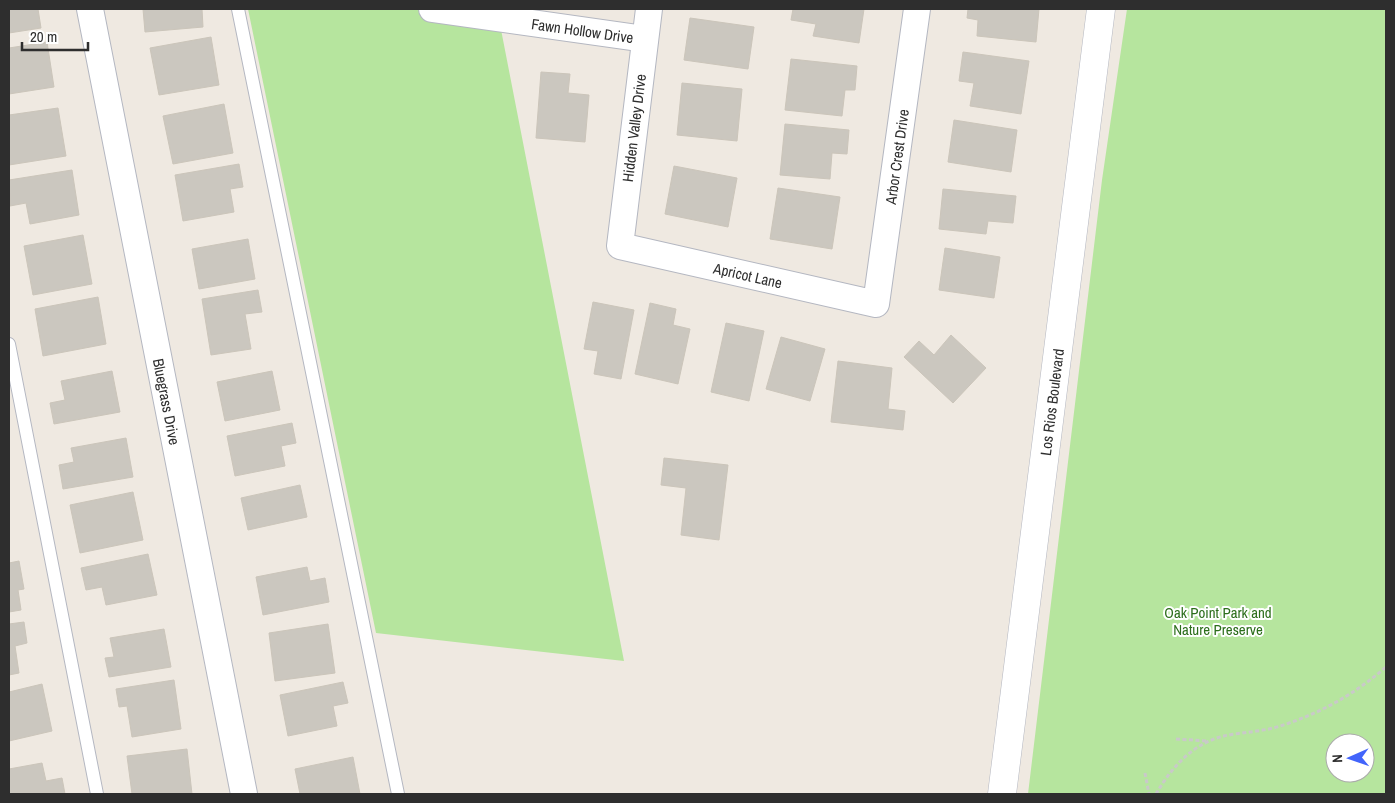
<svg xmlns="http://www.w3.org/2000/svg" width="1395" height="803" font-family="'Archivo Narrow',sans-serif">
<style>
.green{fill:#b6e59e;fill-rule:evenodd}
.building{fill:#cbc7bf;stroke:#cbc5ba}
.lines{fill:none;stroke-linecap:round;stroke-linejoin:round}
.service-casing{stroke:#b4b7c1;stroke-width:14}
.minor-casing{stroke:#b4b7c1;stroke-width:28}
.tertiary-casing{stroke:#b4b7c1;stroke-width:29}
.path{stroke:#c9c9c9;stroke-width:3;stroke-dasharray:4 2.5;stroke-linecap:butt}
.service{stroke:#fff;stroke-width:12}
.minor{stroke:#fff;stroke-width:26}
.tertiary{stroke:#fff;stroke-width:28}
.labels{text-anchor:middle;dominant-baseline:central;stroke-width:4;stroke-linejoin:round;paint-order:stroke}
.street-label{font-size:15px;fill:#2e2e2e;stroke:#fff}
.park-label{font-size:15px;fill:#2c6e1b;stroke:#fff}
</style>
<rect width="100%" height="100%" fill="#efe9e1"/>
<path class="green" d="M248,9H497L624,661L376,633Z
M1127,9H1386V794H1028L1102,180ZM1335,743H1365V773H1335Z"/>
<path class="building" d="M9,9H38L41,28L9,33Z
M143,9H202L203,27L145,32Z
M793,9H864L859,43L813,36L816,24L791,20Z
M968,9H1039L1036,42L977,36L978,20L967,18Z
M690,18L754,27L748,69L684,60Z
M211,37L219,85L159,95L150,48Z
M47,42L54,87L9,94V48Z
M963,52L1029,61L1021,114L970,106L974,83L959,81Z
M791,59L857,66L855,90H845L842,116L785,110Z
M541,72L570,74L568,93L589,95L585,142L536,138Z
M682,83L742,89L737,141L677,135Z
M224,104L233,153L173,164L163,116Z
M58,108L66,156L9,165V115Z
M954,120L1017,130L1011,172L948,162Z
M785,124L849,130L847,154L832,153L830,179L780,175Z
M239,164L243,187L230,189L234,212L183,221L175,175Z
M674,166L737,178L728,227L665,214Z
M72,170L79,215L30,224L26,203L10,206L9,180Z
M778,188L840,197L832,249L770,239Z
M943,189L1016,196L1013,223L988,221L986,234L939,229Z
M83,235L92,284L33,295L24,246Z
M248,239L255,279L199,289L192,249Z
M945,248L1000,257L994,298L939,290Z
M258,290L262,312L245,314L251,349L211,355L202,299Z
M98,297L106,344L43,356L35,309Z
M593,302L634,310L621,379L594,374L598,351L584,349Z
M650,303L676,309L673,325L690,329L678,384L635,374Z
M726,323L764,331L749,401L711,392Z
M951,335L986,368L953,403L904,357L919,341L934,355Z
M781,337L825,349L810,401L766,389Z
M838,361L892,368L888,409L905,411L903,430L831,422Z
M112,371L120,412L54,424L50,403L65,400L61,381Z
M272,371L280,410L225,421L217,382Z
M292,423L296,443L281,446L285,466L235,476L227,436Z
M126,438L133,477L63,489L59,465L74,462L71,448Z
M664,458L728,465L719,540L681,535L686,488L661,485Z
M300,485L307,517L248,530L241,498Z
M133,492L143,540L80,553L70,505Z
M148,554L157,595L106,605L102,587L86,590L81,568Z
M19,561L24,589L18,590L21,610L9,612V563Z
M307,567L310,581L325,578L329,602L263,615L256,577Z
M24,622L27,643L15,646L19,673L9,675V624Z
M328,624L335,673L275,681L269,633Z
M164,629L171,667L109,677L105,658L114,657L110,638Z
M174,680L181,729L132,737L127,706L119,707L116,689Z
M343,682L348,703L333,706L337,726L288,736L280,695Z
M42,684L52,731L9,741V692Z
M187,749L192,794H132L127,756Z
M353,757L360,794H300L295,769Z
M42,763L46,781L62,778L65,794H9V769Z"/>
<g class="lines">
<g class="service-casing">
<path id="service" d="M238,9L398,794
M9,344L97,794"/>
</g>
<g class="minor-casing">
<g id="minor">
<path id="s1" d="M90,9L244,794"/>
<path id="s2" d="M432,9L645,39"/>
<path id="s3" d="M649,9L620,246L876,304L917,9"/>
</g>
</g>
<g class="tertiary-casing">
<g id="tertiary">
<path id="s4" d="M1002,794L1101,9"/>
</g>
</g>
<path class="path" d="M1176,739L1207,741
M1145,773L1149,794
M1156,794C1171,768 1193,743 1224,736C1242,732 1262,732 1280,726C1319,714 1355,694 1386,667"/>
<use href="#service" class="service"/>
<use href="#minor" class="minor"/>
<use href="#tertiary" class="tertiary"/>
</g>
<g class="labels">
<g class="street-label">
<text stroke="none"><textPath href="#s2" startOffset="152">Fawn Hollow Drive</textPath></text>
<text transform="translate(634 128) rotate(-83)">Hidden Valley Drive</text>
<text stroke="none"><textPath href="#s3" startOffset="650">Arbor Crest Drive</textPath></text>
<text stroke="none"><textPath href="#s3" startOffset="370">Apricot Lane</textPath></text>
<text stroke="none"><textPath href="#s4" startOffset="395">Los Rios Boulevard</textPath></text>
<text stroke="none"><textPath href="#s1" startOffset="400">Bluegrass Drive</textPath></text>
</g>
<g class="park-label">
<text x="1218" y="612">Oak Point Park and<tspan x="1218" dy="17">Nature Preserve</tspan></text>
</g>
</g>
<rect width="1395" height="803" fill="none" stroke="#2e2e2e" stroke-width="20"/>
<g transform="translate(1350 758) rotate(268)"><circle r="24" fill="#ffffff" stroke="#ababab"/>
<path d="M0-4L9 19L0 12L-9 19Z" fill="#4264fb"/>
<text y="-8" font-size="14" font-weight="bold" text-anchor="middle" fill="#2e2e2e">N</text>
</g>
<path d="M22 42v8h66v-8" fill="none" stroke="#2e2e2e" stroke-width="2.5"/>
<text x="30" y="42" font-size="15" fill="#2e2e2e" stroke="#ffffff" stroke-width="4" paint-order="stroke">20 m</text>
</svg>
